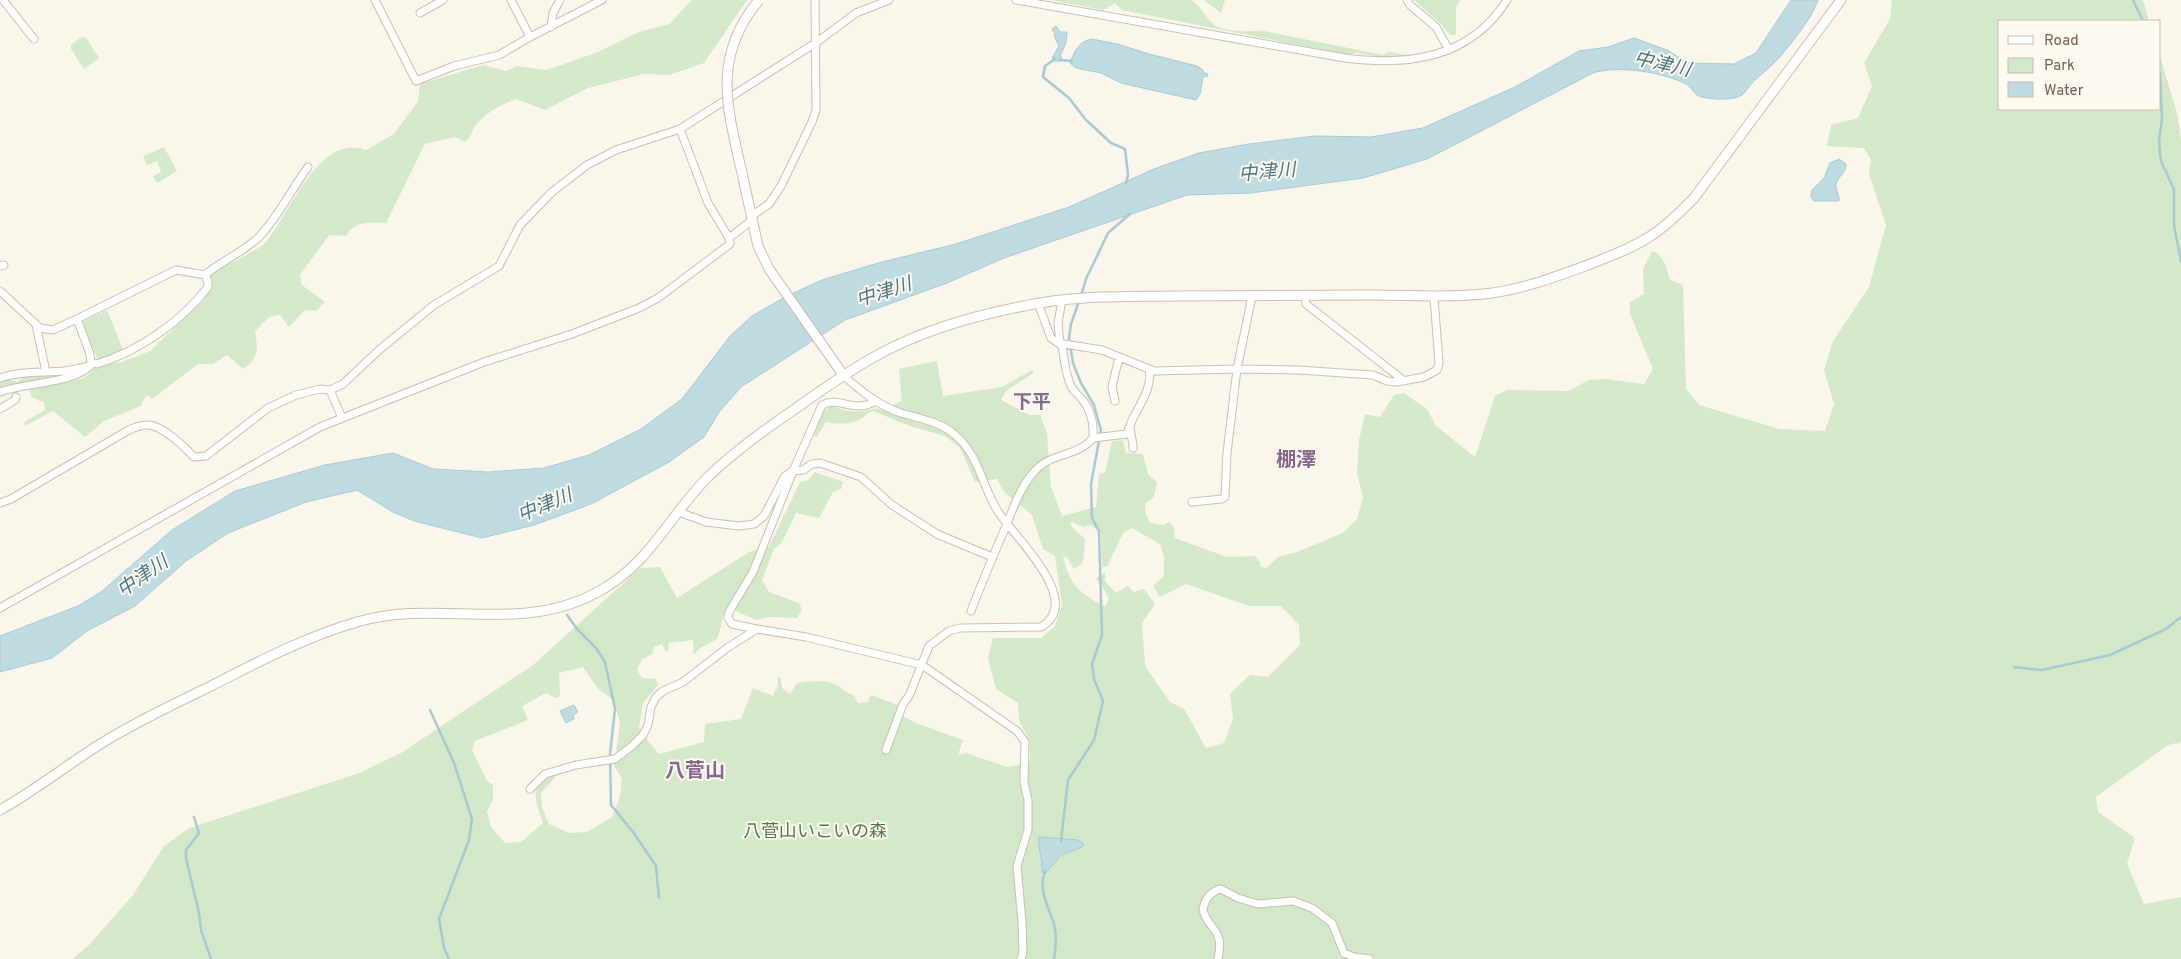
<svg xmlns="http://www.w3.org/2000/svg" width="2181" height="959" font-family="Overpass,'Noto Sans JP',sans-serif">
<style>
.green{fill:#d4e8ca;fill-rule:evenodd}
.water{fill:#c0dce3;stroke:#a7cad4}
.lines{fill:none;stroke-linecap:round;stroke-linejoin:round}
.stream{stroke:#a7cad4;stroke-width:2.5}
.minor-casing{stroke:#ccbfb1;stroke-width:9}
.tertiary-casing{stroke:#ccbfb1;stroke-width:11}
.minor{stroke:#fff;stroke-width:7}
.tertiary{stroke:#fff;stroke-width:9}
.tertiary-bridge-casing{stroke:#ccbfb1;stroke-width:11;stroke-linecap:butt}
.tertiary-bridge{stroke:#fff;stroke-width:9}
.labels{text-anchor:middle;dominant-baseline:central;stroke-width:4;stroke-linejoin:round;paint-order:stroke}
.park-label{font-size:18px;fill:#547849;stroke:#fefaf1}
.water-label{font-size:19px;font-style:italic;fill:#4b7785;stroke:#fefaf1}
.neighbourhood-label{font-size:19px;font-weight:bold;fill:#85678f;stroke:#fefaf1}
.quarter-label{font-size:20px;font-weight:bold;fill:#85678f;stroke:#fefaf1}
</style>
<rect width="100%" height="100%" fill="#fbf6eb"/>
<path class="green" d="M692,0H747L704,63L669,75L644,74L588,88L545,110L516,99C500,105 487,112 476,125C471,131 472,137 465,142L455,137L425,144L386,223C370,223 355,220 346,236L329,235L300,275L302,285L325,302L316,311L305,310L289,327L280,315L269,317L255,331C258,349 259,358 243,369L227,355L213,364H198L152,399L148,395L144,398L141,406L104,421L85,437L53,411L25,426L24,422L45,410L44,402L31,397L30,387L47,379L25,382L0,389V381L6,379L18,382L26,375L48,374L57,382C77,381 87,381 98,363L102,365L122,362L150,351L205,299V276C217,270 260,250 266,242C289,215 319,132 366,150L394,134L418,101L420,84L483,65L506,71L516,66L547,70L598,52L639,32L669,24Z
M1051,0H1191C1202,6 1206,20 1216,26C1226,31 1249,33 1259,30L1383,55L1388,52L1408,55L1406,57H1380L1356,53L1349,55L1122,10L1115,3L1103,10Z
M1205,0H1225L1221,13L1205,1Z
M1414,0H1460L1456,7V35H1450L1441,24Z
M1892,0H2143L2149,21H2000V109H2160V56L2177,113L2181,139V742L2168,745L2096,797L2098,812L2135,838L2127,864L2144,904L2181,897V959H72L88,946L133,895L164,846L189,828L357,774L401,753L533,665L640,568L660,567L677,598L749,552L769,547L800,482L808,480L815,472L843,482L841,489L833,492L819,518L796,513L782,542L774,549L762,580L769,592L799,603L802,610L797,618L770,617L756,620L727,607C721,617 722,628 717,639L700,648L694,655L693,640L669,643L668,651L666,652L662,644L654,647L652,654L642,659L637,670L642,678L656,679L658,685L643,703L639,728L641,731L624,747L627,754L645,737L659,754L704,742L705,724L741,719L753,688L773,696L778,685V677H780L782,688L790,694L797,683C810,682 825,679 837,685C844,689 846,694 854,695L858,703L868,702L871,695L898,705L896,713L916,723L963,740L958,755L966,753L1007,767L1030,763V741L1019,721L1018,703L996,689L988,658L993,638H1041L1055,626L1062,605L1055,556L1043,549L1032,515L1004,492L997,479L975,482L960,448L945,436L910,426L873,411C867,413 865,417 859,420C848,425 838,424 826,422L817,437L814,436L823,412L831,406C841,409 852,413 863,411C871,410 873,407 882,410L902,401L899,369L937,361L943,396L1002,387L1032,370L1034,373L1007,390L1001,400L1029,415H1040L1047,434L1051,486L1062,516L1096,507L1099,474L1105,473L1112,441L1123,440L1126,453L1143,454L1148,474L1157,482L1154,497L1146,503L1145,511L1150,523L1163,525L1169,522L1174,528L1175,538L1227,557L1254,556L1259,560L1261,567L1267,568L1278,557L1297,552L1343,533L1357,519L1363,498L1357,473L1359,440L1365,414L1380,417L1394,395L1404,393L1428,410L1435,425L1475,457L1495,396L1507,390L1568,391L1589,380L1606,379L1644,384L1653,369L1630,314V302L1644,294L1643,269L1652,251C1664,255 1667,269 1670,280L1683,285L1686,389L1699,405L1779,429L1825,431L1834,404L1824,370L1833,341L1869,287L1886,225L1869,174L1871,160L1864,148L1827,146L1831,125L1858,118L1872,86L1864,63L1890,19ZM1072,522L1083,527L1091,525L1101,533L1102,567H1107L1123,533L1132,528L1160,544L1164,556V576L1153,586L1160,597L1186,584L1249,606H1281L1299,625L1300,645L1268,677L1250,675L1230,694L1233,719L1224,743L1206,748L1184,709L1170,702L1145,666L1142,623L1155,604L1144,589L1134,592L1128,586L1116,593L1105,581V573L1096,578L1109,598L1105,607C1079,592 1071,587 1063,557H1067L1074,569L1083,563L1085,539L1070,525ZM583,667L598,689L613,699L620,723L616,753L619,751L623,758L614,763V766L622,779L620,796L612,817L587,832L569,833L549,824L542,807L541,793L558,774C527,782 535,799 543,823L521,842L505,843L491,827L487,811L493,799V785L487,781L472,750L475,741L528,720L522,706L546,693L556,698L560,696L559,673Z
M81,37L86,38L99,58L84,69L71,49V45Z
M164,147L177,171L157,183L153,176L161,172L157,161L147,165L143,156Z
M107,310L124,352L99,362L83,325L84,321Z"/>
<path class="water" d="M1791,0H1818C1811,21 1793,40 1780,57C1771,67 1761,74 1752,83C1748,87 1746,92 1742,95C1734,101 1706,100 1697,95C1693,92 1691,87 1686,84C1663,72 1617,65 1593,73L1427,159L1363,178L1251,193L1187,195L1004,258L947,283L845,320L741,387L719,412L704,437L669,462L591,504L534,525L482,538L414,521L393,512L357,490L306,502L228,533L186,561L135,606L87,631L52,658L0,672V636L78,606L101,592L172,530L235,491L325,465L393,453L433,469L488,472L544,468L589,455L641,429L682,399L731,335L752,316L787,296L822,280L878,263L956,244L1069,207L1154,169L1199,153L1249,144L1315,136L1371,137L1423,128L1515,87L1579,51L1608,47L1634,38L1667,50L1688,63L1734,64L1756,53Z
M1056,26L1060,32H1067L1066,43L1060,56L1062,58L1061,61H1054L1052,58L1059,46L1054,36L1055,34L1052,29Z
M1092,39L1117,44L1149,54L1197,66L1203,70V73H1207L1208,76L1203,77L1200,94L1196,100L1121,83L1101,73L1076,68L1070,63C1074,52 1079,41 1092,39Z
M1839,159L1846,164C1846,174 1838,176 1836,184C1835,190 1840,195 1839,201H1814L1811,197L1812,190L1824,178L1830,163Z
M574,705L578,712L573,715L574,719L566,723L560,711Z
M1039,837L1078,840L1084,844L1082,847L1061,855L1046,873L1042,872C1043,859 1038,850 1039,837Z"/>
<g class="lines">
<path class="stream" d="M2133,0L2143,21
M1055,59L1045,66L1043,77L1069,98L1086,120L1111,143L1125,149L1128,175L1126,183
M1060,60L1072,61
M2160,73L2162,119L2159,141L2160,153L2161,161L2174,189V225L2181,261
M1081,296L1086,279L1108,233L1130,214
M567,615L577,629L596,648L605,662L615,709L610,754L611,805L633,832L656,866L659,898
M2014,667L2042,670L2110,655L2166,629L2181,617
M430,710L454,763L472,819L469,840L439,919L444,948L449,959
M194,817L199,833L186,850V858L199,913L201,930L211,959
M1061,841L1068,780L1094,740L1103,701L1094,679L1092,664L1102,635L1099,531L1092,518L1091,484L1101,430L1094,405L1081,383L1073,363L1069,338L1071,324L1079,301
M1045,871C1038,889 1048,906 1054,924C1057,936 1056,947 1054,959"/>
<g class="minor-casing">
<path id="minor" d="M3,0L34,39
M375,0L416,81L454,66L499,55L530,37
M511,0L530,37L602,0
M1016,0L1345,58C1408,66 1470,59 1507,0
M1407,0L1410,5L1436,27L1449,50
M420,13L443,0
M551,27L553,13L560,0
M680,129L817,42L856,13L889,0
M0,266L4,265
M0,291L40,328L53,330L77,319L176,270L205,275C221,261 244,252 259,237C279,216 291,190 308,167
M1252,296L1237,369L1298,370L1373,375L1387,381L1397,382L1424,377L1437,370L1439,363L1434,297
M1305,296L1306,304L1403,380
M1038,303L1051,338L1058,343L1102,350L1154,371L1237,369L1227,453L1225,497L1222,499L1192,502
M36,325L46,372
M1060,344L1058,323L1062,300
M1062,344C1064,359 1065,373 1071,386C1074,392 1077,394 1081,398C1091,409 1094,424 1093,438L1127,434L1129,428
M91,362L97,364C139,351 181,322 208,287V282L205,275
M844,376C861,391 879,406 901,413C919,418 940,422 954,434C978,453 982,485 997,510C1012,535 1086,601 1041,627L960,628L949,631L929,646L909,696L903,704L886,750
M0,378C29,368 59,376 88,366
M330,390L342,418
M0,392C26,382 74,384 91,365L90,354L77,319
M1115,401L1112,387L1119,357
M0,409L15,400L16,397
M1133,448C1133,442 1131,435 1130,429C1129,416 1154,394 1149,369
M0,503L11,499L127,431C133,428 140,425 147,425C161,424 185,447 194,457L206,456L268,408L296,395L320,389L330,390L343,384L379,350L434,305L499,266L520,225L552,192L587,165L616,150L680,129L708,203L729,238L751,221L753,215L769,204L781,186L812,122L816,110L815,0
M679,512L706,522L739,526L754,524L764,516L785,476L793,471L803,470L812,464L820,463L861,477L892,505L937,534L992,557
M0,608L320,427L484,362L572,334L639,308L658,298L730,244L729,238
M971,611C982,582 994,554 1006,526C1014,506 1023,480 1040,466C1055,453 1078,456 1093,438
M757,629L732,624L728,618L729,612L753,572L793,471L822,405C841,396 853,414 876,401
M530,789L545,774L576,765L615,759L632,746L643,735L648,725L651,707L656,697L663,691L683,682L727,648L757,629L806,637L922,665L1017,731L1025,742L1024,782L1028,800V830L1017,866L1022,922L1023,952L1021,959
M1218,959C1225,927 1208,931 1203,910C1204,900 1211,891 1221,889L1238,898L1258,904L1293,901L1312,908L1332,923L1344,953L1354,957L1369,959"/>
</g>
<g class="tertiary-casing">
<path id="tertiary" d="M744,182L758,246L769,269L844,376
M0,810C36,790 68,764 102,743C137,721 174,704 211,686C258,662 305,637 357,622C439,598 517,635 596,593C650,564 667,519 706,479C733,452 764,430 795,409C820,391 846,373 874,357C920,331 972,316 1024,306C1073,295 1124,297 1174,296C1240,296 1306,295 1372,295C1409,295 1447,298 1484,294C1522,290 1558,276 1593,263C1613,255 1635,247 1652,235C1668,225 1681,211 1694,198L1841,0"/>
</g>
<use href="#minor" class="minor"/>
<use href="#tertiary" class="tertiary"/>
<g class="tertiary-bridge-casing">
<path id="tertiary-bridge" d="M744,182C729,113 709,60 759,0"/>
</g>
<use href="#tertiary-bridge" class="tertiary-bridge"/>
</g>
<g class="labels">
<g class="park-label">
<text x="815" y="832">八菅山いこいの森</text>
</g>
<g class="water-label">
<text transform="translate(1662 65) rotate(13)">中津川</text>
<text transform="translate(1267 173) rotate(-5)">中津川</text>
<text transform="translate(884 293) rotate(-18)">中津川</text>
<text transform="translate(545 506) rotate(-23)">中津川</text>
<text transform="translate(143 577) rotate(-35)">中津川</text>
</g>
<g class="neighbourhood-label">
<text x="1032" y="403">下平</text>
</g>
<g class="quarter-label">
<text x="1296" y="461">棚澤</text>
<text x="695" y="772">八菅山</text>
</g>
</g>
<rect x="1998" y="20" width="162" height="90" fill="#fefaf1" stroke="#c7bcb1"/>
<rect x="2008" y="36" width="25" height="8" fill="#ffffff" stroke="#c7bcb1"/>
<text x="2044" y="45" font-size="15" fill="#745f50">Road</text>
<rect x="2008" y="58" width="25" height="15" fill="#d4e8ca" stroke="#c7bcb1"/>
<text x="2044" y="70" font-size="15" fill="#745f50">Park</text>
<rect x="2008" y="82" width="25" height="15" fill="#c0dce3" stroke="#c7bcb1"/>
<text x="2044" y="95" font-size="15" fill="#745f50">Water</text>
</svg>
